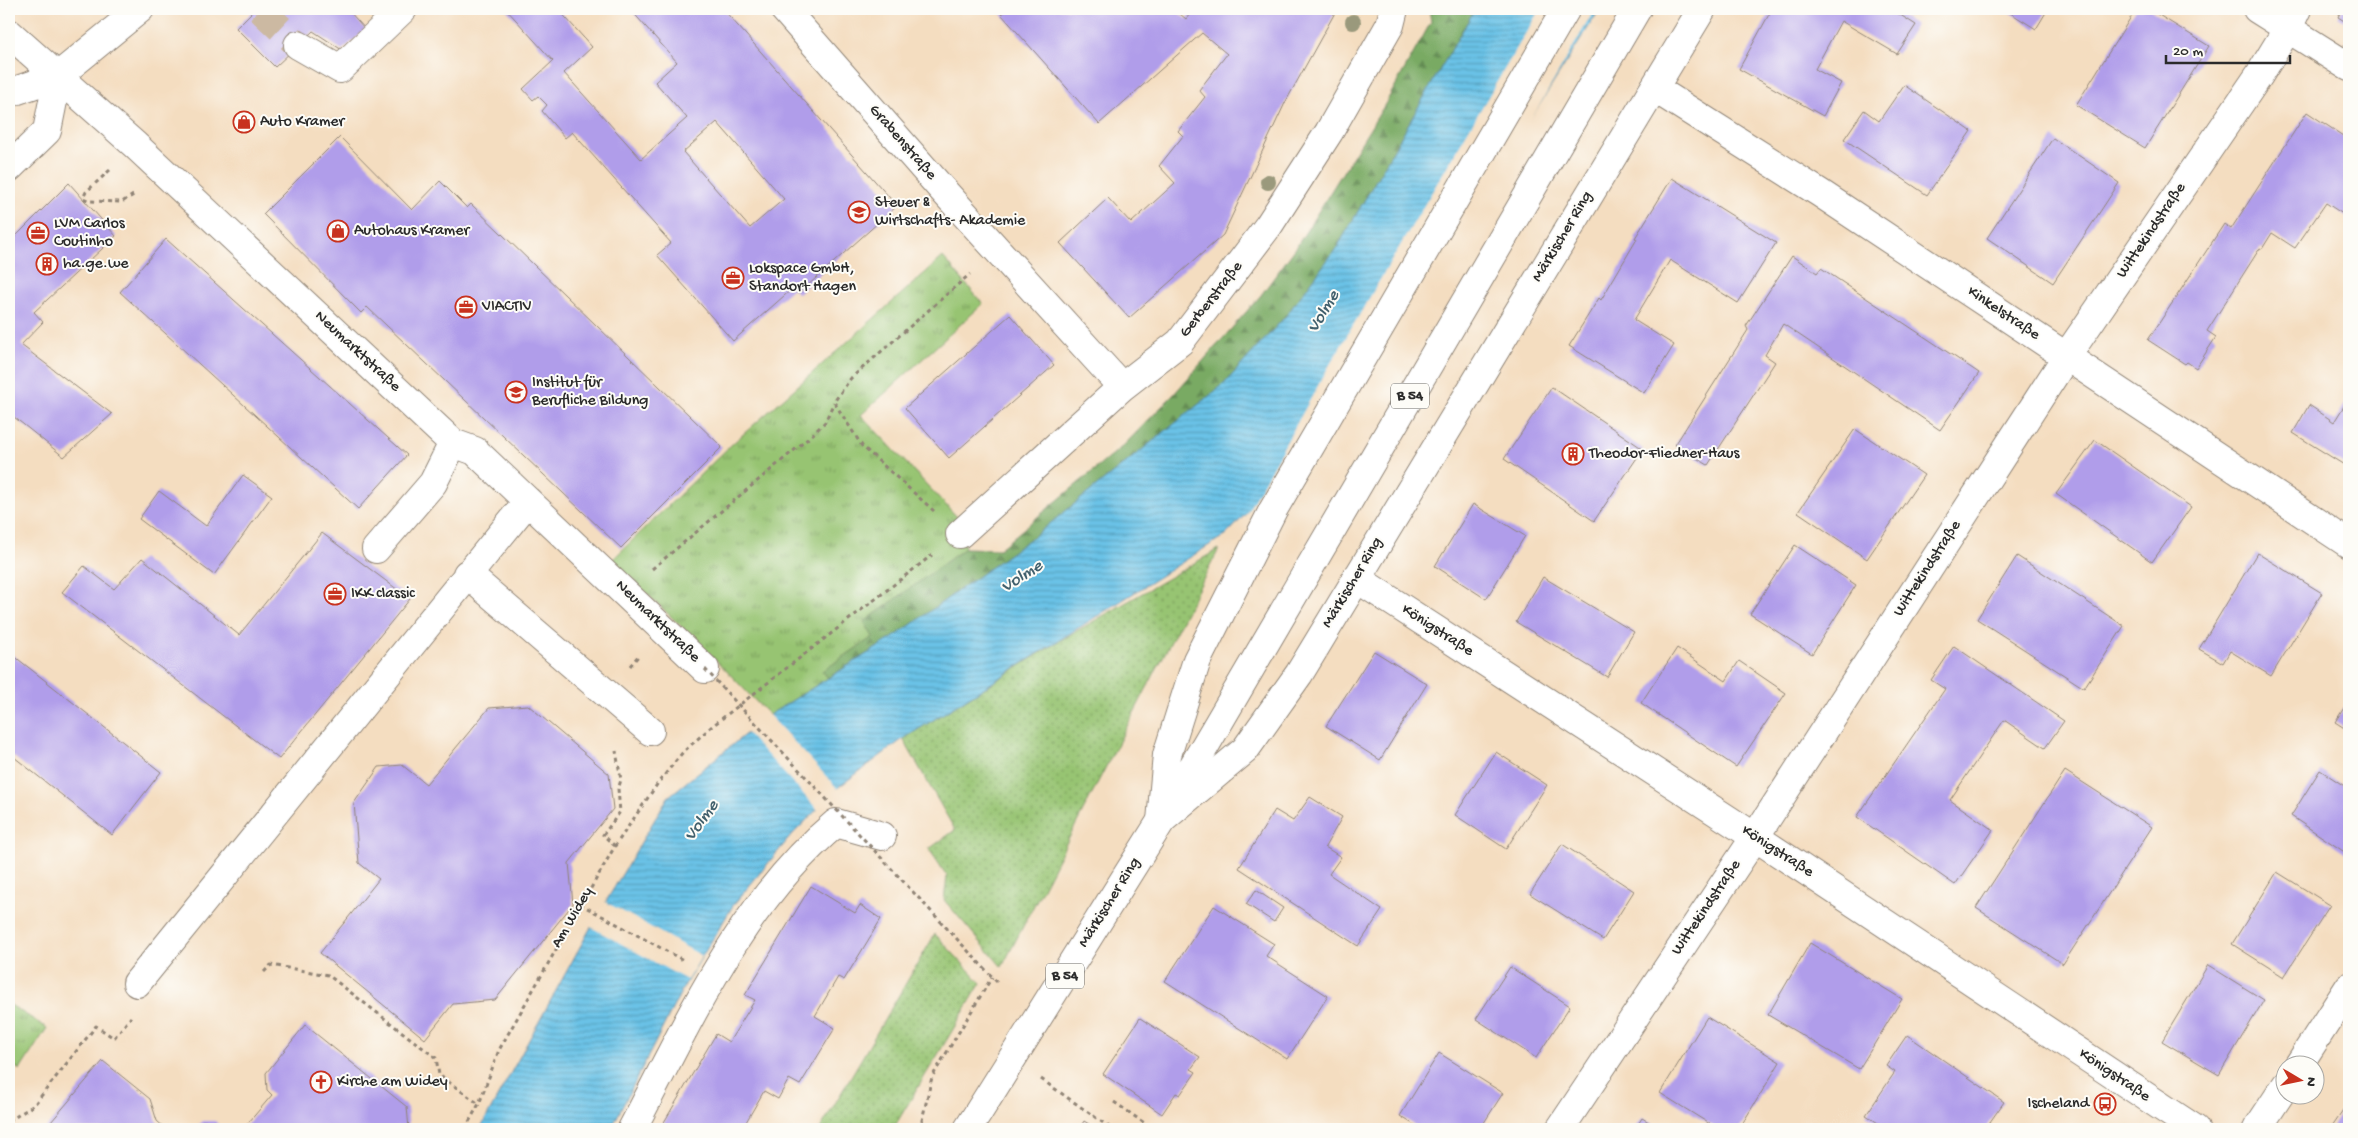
<svg xmlns="http://www.w3.org/2000/svg" width="2358" height="1138" font-family="'Gochi Hand',sans-serif">
<style>
.grass{fill:url(#grass-dots);stroke:#61784e}
.forest{fill:url(#forest-firs);stroke:#526a48}
.park{fill:url(#park-tufts);stroke:#61784e}
.water{fill:url(#water-rules);stroke:#4a7689}
.pier{fill:#f4ddc0}
.building{fill:#b09dea;fill-rule:evenodd}
.lines{fill:none;stroke-linecap:round;stroke-linejoin:round}
.minor-tunnel{stroke:#ccb9a2;stroke-width:28;stroke-dasharray:28 14;stroke-linecap:butt}
.minor-casing{stroke:#908476;stroke-width:30}
.major-casing{stroke:#908476;stroke-width:30}
.path{stroke:#908476;stroke-width:3;stroke-dasharray:4 4;stroke-linecap:butt}
.minor{stroke:#fff;stroke-width:28}
.major{stroke:#fff;stroke-width:28}
.path-bridge{stroke:#908476;stroke-width:3;stroke-dasharray:4 4;stroke-linecap:butt}
.tree{fill:#9a997c}
.labels{text-anchor:middle;dominant-baseline:central;stroke-width:4;stroke-linejoin:round;paint-order:stroke}
.shield{fill:#fdfcf7;stroke:#6a6a68;stroke-width:1}
.shield-label{font-size:15px;font-weight:bold;fill:#2b2b2b}
.poi-label{font-size:16px;fill:#2b2b2b;stroke:#fdfcf7;text-anchor:start}
.street-label{font-size:16px;fill:#2b2b2b;stroke:#fdfcf7}
.water-label{font-size:18px;font-style:italic;fill:#41606d;stroke:#fdfcf7}
</style>
<defs>
<pattern id="grass-dots" width="8" height="8" patternUnits="userSpaceOnUse" patternTransform="scale(1.25)"><rect width="8" height="8" fill="#97c472"/><path d="M2 2h.1M6 6h.1" fill="none" stroke="#7b9f5e" stroke-width="1.8" stroke-linecap="round"/></pattern>
<pattern id="forest-firs" width="22" height="20" patternUnits="userSpaceOnUse" patternTransform="scale(1.25)"><rect width="22" height="20" fill="#79aa64"/><path d="M5 1l3.5 6h-7zM16 11l3.5 6h-7z" fill="#638b53"/></pattern>
<pattern id="park-tufts" width="24" height="20" patternUnits="userSpaceOnUse" patternTransform="scale(1.25)"><rect width="24" height="20" fill="#97c472"/><path d="M3 7l-1-3M5 7V3M7 7l1-3M15 17l-1-3M17 17v-4M19 17l1-3" fill="none" stroke="#7b9f5e"/></pattern>
<pattern id="water-rules" width="6" height="5" patternUnits="userSpaceOnUse" patternTransform="scale(1.25)"><rect width="6" height="5" fill="#6ac2e7"/><path d="M0 2.5h6" fill="none" stroke="#579ebb"/></pattern>
</defs>
<rect width="100%" height="100%" fill="#fdfcf7"/>
<filter id="ink" filterUnits="userSpaceOnUse"><feTurbulence type="fractalNoise" baseFrequency=".02" numOctaves="2"/><feDisplacementMap in="SourceGraphic" scale="10" xChannelSelector="R" yChannelSelector="G"/><feConvolveMatrix kernelMatrix="1 2 1 2 8 2 1 2 1" color-interpolation-filters="sRGB"/></filter>
<filter id="wash" filterUnits="userSpaceOnUse"><feTurbulence type="fractalNoise" baseFrequency=".0096" numOctaves="4" result="noise"/><feDisplacementMap in="SourceGraphic" scale="20" xChannelSelector="R" yChannelSelector="G"/><feGaussianBlur stdDeviation="1.12" result="paint"/><feColorMatrix in="noise" values="0 0 0 0 0 0 0 0 0 0 0 0 0 0 0 0 0 1.4 0 .05"/><feComposite in="paint" operator="in"/></filter>
<g filter="url(#wash)">
<rect width="100%" height="100%" fill="#f4ddc0"/>
<path class="grass" d="M1219,549L1002,967L944,900L947,876L929,849L955,830L903,739L1061,640Z
M935,934L981,983L893,1129H820Z"/>
<path class="forest" d="M1429,9H1475L1338,246L1285,317L1224,384L1037,534L894,637L828,678L822,671L873,637L864,622L965,548L999,549L1123,446L1174,394L1261,295L1295,249L1384,106L1431,22Z"/>
<path class="park" d="M943,257L983,304L861,415L959,519L965,548L864,622L873,637L822,671L828,678L769,715L715,659L612,560L731,445Z
M9,1004L47,1028L20,1070L9,1063Z"/>
<path class="water" d="M1475,9H1600L1354,399L1227,534L903,739L840,786L791,836L734,904L683,988L611,1129H480L592,925L668,797L769,715L894,637L1037,534L1224,384L1285,317L1338,246Z"/>
<path class="pier" d="M1540,9H1595L1508,160L1356,400L1241,523L1328,368Z
M767,713L839,790L819,811L745,731Z
M604,901L702,956L687,980L589,926Z"/>
<g id="blocks">
<path class="building" d="M255,9H351L349,11L366,30L342,50L313,31L275,67L236,28Z
M506,9H558L592,47L564,73L641,159L687,118L655,82L677,62L630,9H723L897,206L798,294L793,288L733,341L657,255L671,243L572,132L565,138L542,111L547,105L538,96L533,100L523,89L553,61ZM717,122L784,199L750,228L683,152Z
M1008,9H1146L1150,13L1155,9H1174L1186,19L1194,9H1337L1285,103L1223,235L1129,318L1060,243L1108,198L1131,223L1175,183L1159,166L1183,136L1178,131L1205,97L1199,90L1227,54L1202,33L1099,124L1001,14Z
M1772,9H1891L1916,25L1897,54L1841,21L1815,69L1841,83L1823,116L1739,69Z
M2004,9H2048L2036,29Z
M2136,9H2149L2209,46L2145,148L2076,105Z
M2342,9H2349V24L2338,17Z
M1904,85L1971,131L1927,195L1844,139L1864,110L1879,121Z
M2307,112L2349,140V218L2326,203L2295,248L2272,233L2262,249L2260,248L2207,331L2216,337L2196,368L2187,362L2185,364L2148,340L2224,224L2231,229Z
M340,137L412,210L440,181L467,208L471,204L722,447L621,548L367,307L361,313L263,214Z
M2053,138L2119,183L2053,283L1987,238Z
M1672,178L1776,243L1738,303L1670,260L1634,320L1674,345L1644,393L1569,346L1599,298L1601,300L1637,239L1635,238Z
M69,183L116,236L34,312L43,322L21,345L112,414L64,457L9,413V243Z
M166,239L407,455L358,509L120,292Z
M1792,256L1817,273L1821,268L1979,373L1940,430L1783,324L1765,355L1775,362L1708,465L1675,445L1748,330L1746,326Z
M1010,315L1054,365L949,458L905,408Z
M1552,387L1643,449L1594,521L1504,459Z
M2349,398V468L2293,433L2309,405L2334,422Z
M1855,429L1924,475L1867,559L1798,512Z
M2095,440L2191,507L2152,562L2056,494Z
M243,475L272,496L214,575L139,519L159,491L206,526Z
M1473,504L1525,536L1486,599L1435,566Z
M322,533L410,599L279,759L62,592L84,566L114,589L142,558L239,635Z
M1795,545L1856,585L1812,654L1750,614Z
M2257,553L2322,593L2271,676L2230,651L2223,663L2199,649Z
M2017,556L2124,626L2084,688L1977,619Z
M1543,577L1634,632L1607,677L1516,622Z
M1954,646L2064,721L2045,748L2004,720L1950,800L1993,830L1955,885L1857,817L1945,689L1931,680Z
M1677,648L1726,681L1739,661L1786,693L1736,767L1641,703Z
M1374,651L1427,684L1380,760L1326,726Z
M9,652L161,772L112,835L9,753Z
M2349,700V731L2335,722Z
M528,705L609,774L613,809L569,863L573,904L495,1000L453,1004L425,1039L320,953L379,879L359,863L354,803L379,767L402,765L426,784L489,708Z
M1496,752L1547,785L1506,849L1455,815Z
M2320,770L2349,789V855L2291,816Z
M2065,771L2152,827L2063,964L1976,908Z
M1310,797L1342,817L1325,847L1341,857L1329,874L1382,910L1358,946L1239,868L1275,810L1293,821Z
M1562,844L1634,891L1603,940L1530,894Z
M2277,872L2330,905L2284,977L2232,944Z
M811,886L855,913L860,905L881,919L844,980L838,977L815,1016L835,1028L800,1085L789,1079L778,1099L764,1091L742,1129H660L716,1034L729,1042L755,1000L745,995Z
M1256,890L1283,908L1274,922L1246,904Z
M1214,906L1274,944L1266,956L1328,996L1287,1059L1165,981Z
M1810,943L1902,999L1859,1069L1768,1015Z
M2208,965L2264,1000L2219,1075L2162,1041Z
M1510,967L1570,1006L1536,1058L1476,1019Z
M1707,1017L1780,1062L1739,1129H1718L1660,1093Z
M1140,1018L1200,1057L1191,1069L1196,1072L1180,1095L1176,1093L1162,1114L1103,1074Z
M305,1025L407,1107L409,1129H243L272,1095L267,1090L266,1073Z
M1907,1035L2004,1102L1985,1129H1887L1866,1115L1895,1072L1886,1066Z
M1439,1053L1503,1093L1480,1129H1421L1400,1116Z
M103,1061L150,1099L157,1121L166,1129H45Z
M2349,1095V1129H2330L2347,1104L2345,1102Z
M1642,1118L1661,1129H1635Z
M202,1121H215L223,1129H195Z
M1084,1121L1097,1129H1079Z"/>
</g>
</g>
<g filter="url(#ink)">
<use href="#blocks" fill-opacity="0" stroke="#908476" stroke-width="1"/>
<g class="lines">
<path class="minor-tunnel" d="M260,9L298,45"/>
<g class="minor-casing">
<path id="minor" d="M784,9L941,188L1122,387
M2257,9L2349,67
M9,33L135,145L453,443L475,451L705,669
M298,45L340,69L403,9
M1654,88L1820,193L2349,544
M9,93L58,76L140,9
M9,168L47,131L58,76
M960,534L1122,387L1180,342L1269,225L1329,132L1390,25L1394,9
M376,549L433,483L453,443
M467,574L650,731
M1356,578L1755,837L2195,1129
M1164,818L1245,750L1299,674L1702,9
M1161,821L1167,755L1197,660L1273,510L1566,9
M137,983L528,501
M2298,1066L2349,987
M632,1129C689,1021 740,904 836,823L882,836
M1560,1129L1755,837L2066,357L2260,74L2288,28L2297,9
M2257,1129L2286,1085"/>
</g>
<g class="major-casing">
<path id="major" d="M968,1129L1161,821L1637,9"/>
</g>
<path class="path" d="M110,170L86,192L83,198L90,201L122,202L135,194
M934,511L862,446L834,402L851,378L970,274
M652,569L810,437L825,422L834,402
M630,666L639,655
M615,846L603,835L620,812L618,789L621,780L616,751
M580,904L683,960
M264,972L271,965L328,975L436,1058L439,1075L479,1104
M1041,1079L1112,1129
M1114,1102L1153,1129
M9,1121L34,1105L96,1026L114,1038L131,1017
M465,1129L479,1104L499,1050L615,846L658,783L683,752L711,727L932,555
M920,1129L932,1077L992,977"/>
<use href="#minor" class="minor"/>
<use href="#major" class="major"/>
<path class="path-bridge" d="M705,669L998,983"/>
</g>
<g class="tree">
<circle cx="1353" cy="22" r="8"/>
<circle cx="1268" cy="182" r="8"/>
</g>
</g>
<defs>
<g id="shop-ring" transform="scale(1.125)"><circle r="9.5" fill="#fdfcf7" stroke="#c8321e" stroke-width="1.5"/><path d="M-5-2.5h2.3a2.7 3.5 0 0 1 5.4 0H5L5.5 6h-11ZM-1.5-2.5h3a1.5 2.3 0 0 0-3 0Z" fill="#c8321e"/></g>
<g id="school-ring" transform="scale(1.125)"><circle r="9.5" fill="#fdfcf7" stroke="#c8321e" stroke-width="1.5"/><path d="M0-5L7-2L0 1L-7-2ZM-4 1L0 2.5L4 1V4Q0 6-4 4Z" fill="#c8321e"/></g>
<g id="office-ring" transform="scale(1.125)"><circle r="9.5" fill="#fdfcf7" stroke="#c8321e" stroke-width="1.5"/><path d="M-6-3h4V-5.5h4V-3h4V5H-6ZM-1-4.5V-3h2v-1.5ZM-6 0V1H6V0Z" fill="#c8321e"/></g>
<g id="building-ring" transform="scale(1.125)"><circle r="9.5" fill="#fdfcf7" stroke="#c8321e" stroke-width="1.5"/><path d="M-4-6H4V6H1V3H-1V6H-4ZM-2.5-4.3h1.7v1.8h-1.7ZM.8-4.3h1.7v1.8H.8ZM-2.5-1h1.7V.8h-1.7ZM.8-1h1.7V.8H.8Z" fill="#c8321e"/></g>
<g id="church-ring" transform="scale(1.125)"><circle r="9.5" fill="#fdfcf7" stroke="#c8321e" stroke-width="1.5"/><path d="M-1.2-6h2.4v3.5h3.3v2.4h-3.3V6h-2.4V-.1h-3.3v-2.4h3.3Z" fill="#c8321e"/></g>
<g id="bus-ring" transform="scale(1.125)"><circle r="9.5" fill="#fdfcf7" stroke="#c8321e" stroke-width="1.5"/><path d="M-5-6H5V4H4V6H2V4H-2V6H-4V4H-5ZM-3.5-4V0h7V-4ZM-3.5 1.2v1.5H-2V1.2ZM2 1.2v1.5H3.5V1.2Z" fill="#c8321e"/></g>
</defs>
<g fill-rule="evenodd">
<use href="#shop-ring" x="244" y="122"/>
<use href="#school-ring" x="859" y="212"/>
<use href="#shop-ring" x="338" y="231"/>
<use href="#office-ring" x="38" y="233"/>
<use href="#building-ring" x="47" y="264"/>
<use href="#office-ring" x="733" y="278"/>
<use href="#office-ring" x="466" y="307"/>
<use href="#school-ring" x="516" y="392"/>
<use href="#building-ring" x="1573" y="454"/>
<use href="#office-ring" x="335" y="594"/>
<use href="#church-ring" x="321" y="1082"/>
<use href="#bus-ring" x="2105" y="1104"/>
</g>
<g class="labels">
<g class="shield">
<rect x="1391" y="383.5" width="38" height="25" rx="4"/>
<rect x="1046" y="963.5" width="38" height="25" rx="4"/>
</g>
<g class="shield-label">
<text x="1410" y="396">B 54</text>
<text x="1065" y="976">B 54</text>
</g>
<g class="poi-label">
<text x="260" y="122">Auto Kramer</text>
<text x="875" y="203">Steuer &amp;<tspan x="875" dy="18">Wirtschafts- Akademie</tspan></text>
<text x="54" y="224">LVM Carlos<tspan x="54" dy="18">Coutinho</tspan></text>
<text x="354" y="231">Autohaus Kramer</text>
<text x="63" y="264">ha.ge.we</text>
<text x="749" y="269">Lokspace GmbH,<tspan x="749" dy="18">Standort Hagen</tspan></text>
<text x="482" y="307">VIACTIV</text>
<text x="532" y="383">Institut für<tspan x="532" dy="18">Berufliche Bildung</tspan></text>
<text x="1589" y="454">Theodor-Fliedner-Haus</text>
<text x="351" y="594">IKK classic</text>
<text x="337" y="1082">Kirche am Widey</text>
<text x="2089" y="1104" text-anchor="end">Ischeland</text>
</g>
<g class="street-label">
<text transform="translate(902 143) rotate(49)">Grabenstraße</text>
<text transform="translate(2152 231) rotate(-56)">Wittekindstraße</text>
<text transform="translate(1563 237) rotate(-59)">Märkischer Ring</text>
<text transform="translate(1212 300) rotate(-52)">Gerberstraße</text>
<text transform="translate(2003 314) rotate(34)">Kinkelstraße</text>
<text transform="translate(357 352) rotate(43)">Neumarktstraße</text>
<text transform="translate(1928 569) rotate(-57)">Wittekindstraße</text>
<text transform="translate(1353 583) rotate(-59)">Märkischer Ring</text>
<text transform="translate(657 622) rotate(44)">Neumarktstraße</text>
<text transform="translate(1437 631) rotate(33)">Königstraße</text>
<text transform="translate(1777 852) rotate(33)">Königstraße</text>
<text transform="translate(1110 903) rotate(-58)">Märkischer Ring</text>
<text transform="translate(1707 908) rotate(-56)">Wittekindstraße</text>
<text transform="translate(573 918) rotate(-60)">Am Widey</text>
<text transform="translate(2114 1076) rotate(34)">Königstraße</text>
</g>
<g class="water-label">
<text transform="translate(1324 312) rotate(-59)">Volme</text>
<text transform="translate(1022 577) rotate(-33)">Volme</text>
<text transform="translate(702 821) rotate(-54)">Volme</text>
</g>
</g>
<rect width="2358" height="1138" fill="none" stroke="#fdfcf7" stroke-width="30"/>
<g transform="translate(2300 1080) rotate(99)"><circle r="24" fill="#fdfcf7" stroke="#a9a8a5"/>
<path d="M0-4L9 19L0 12L-9 19Z" fill="#c8321e"/>
<text y="-8" font-size="14" font-weight="bold" text-anchor="middle" fill="#2b2b2b">N</text>
</g>
<path d="M2166 55v8h124v-8" fill="none" stroke="#2b2b2b" stroke-width="2.5"/>
<text x="2173" y="55" font-size="15" fill="#2b2b2b" stroke="#fdfcf7" stroke-width="4" paint-order="stroke">20 m</text>
</svg>
